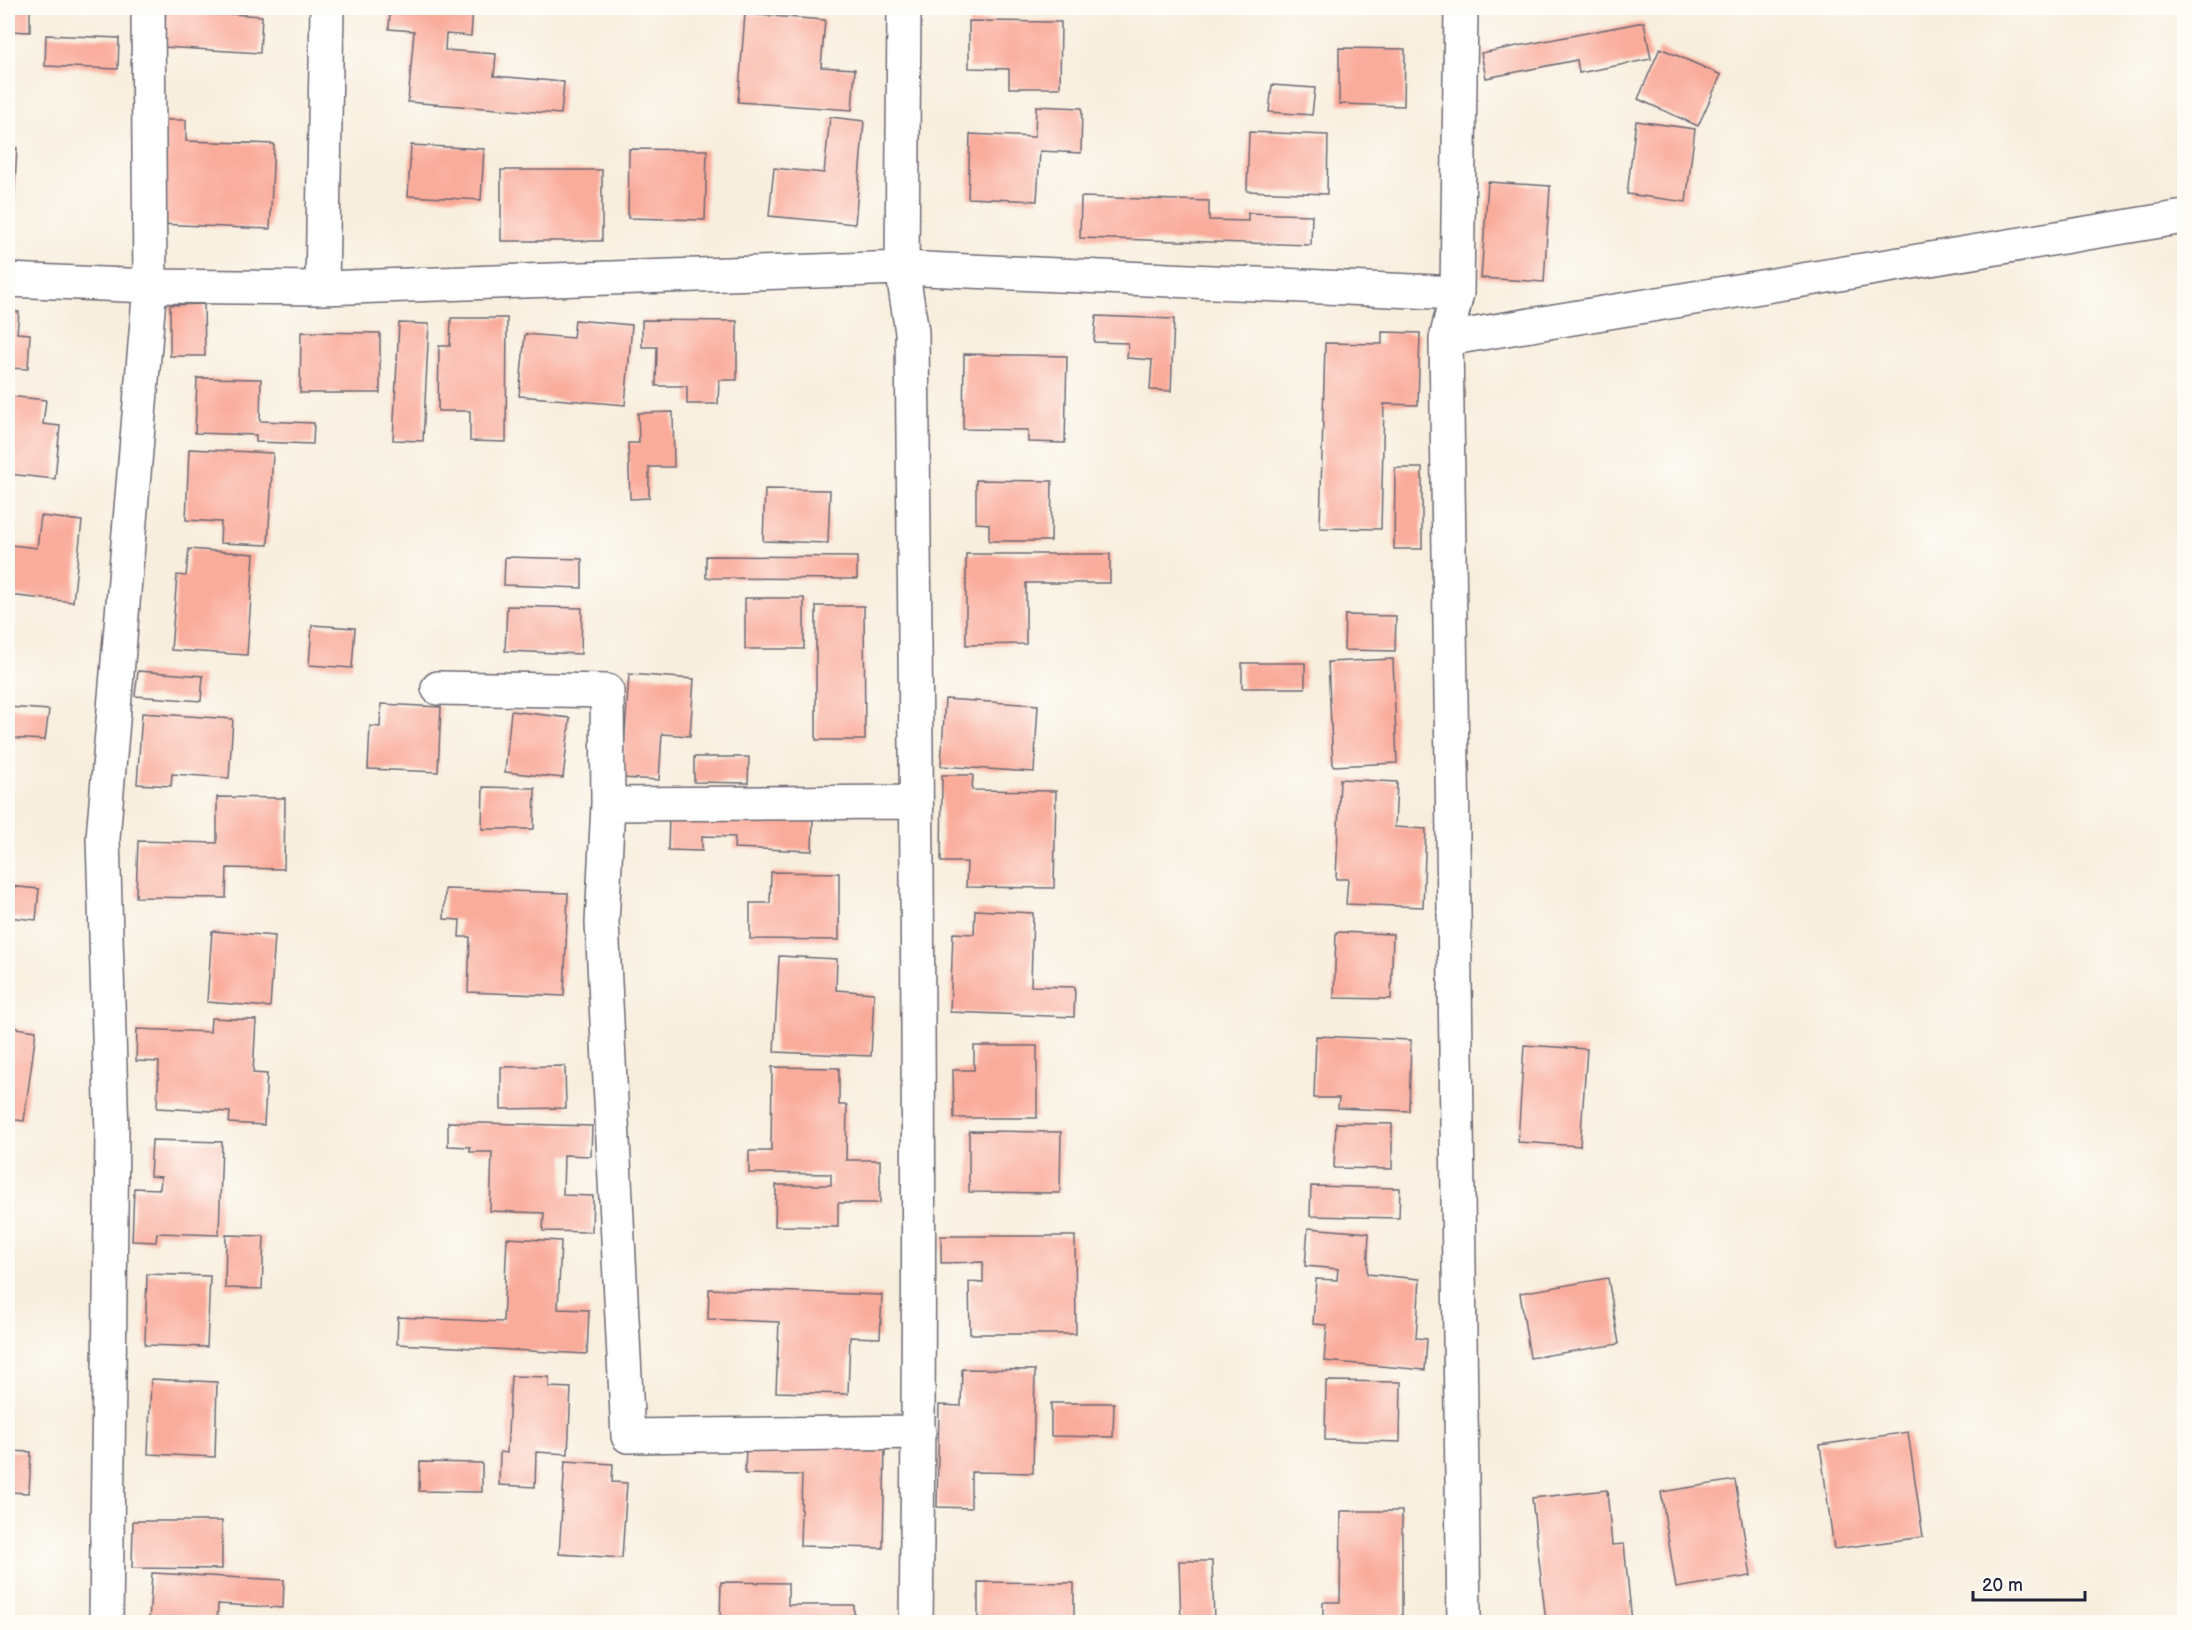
<svg xmlns="http://www.w3.org/2000/svg" width="2192" height="1630" font-family="'Balsamiq Sans',sans-serif">
<style>
.building{fill:#faac9b}
.lines{fill:none;stroke-linecap:round;stroke-linejoin:round}
.minor-casing{stroke:#6d6974;stroke-width:36}
.minor{stroke:#fff;stroke-width:33}
</style>
<rect width="100%" height="100%" fill="#fdfcf7"/>
<filter id="ink" filterUnits="userSpaceOnUse"><feTurbulence type="fractalNoise" baseFrequency=".0167" numOctaves="2"/><feDisplacementMap in="SourceGraphic" scale="12" xChannelSelector="R" yChannelSelector="G"/><feConvolveMatrix kernelMatrix="1 2 1 2 8 2 1 2 1" color-interpolation-filters="sRGB"/></filter>
<filter id="wash" filterUnits="userSpaceOnUse"><feTurbulence type="fractalNoise" baseFrequency=".008" numOctaves="4" result="noise"/><feDisplacementMap in="SourceGraphic" scale="24" xChannelSelector="R" yChannelSelector="G"/><feGaussianBlur stdDeviation="1.35" result="paint"/><feColorMatrix in="noise" values="0 0 0 0 0 0 0 0 0 0 0 0 0 0 0 0 0 1.4 0 .05"/><feComposite in="paint" operator="in"/></filter>
<g filter="url(#wash)">
<rect width="100%" height="100%" fill="#f8eedd"/>
<g id="blocks">
<path class="building" d="M8,8H30V32L8,31Z
M390,8H473L471,36L446,34L445,50L496,54L494,76L564,82L561,114L408,102L414,31L389,29Z
M166,10L262,16L260,53L163,47Z
M745,14L825,20L821,67L855,69L852,110L738,102Z
M969,21L1061,22L1060,88H1009V69L969,68Z
M1644,22L1651,59L1579,73L1577,60L1486,78L1481,53Z
M46,35L119,38L118,69L45,66Z
M1339,48L1405,49L1404,106L1339,104Z
M1660,48L1721,75L1698,126L1638,99Z
M1272,85L1315,88L1312,115L1269,112Z
M1036,106L1082,108L1081,153L1040,151L1037,201L968,198L970,134L1035,137Z
M830,117L864,121L855,224L769,216L774,168L824,173Z
M163,120H186V141L274,144L270,229L159,224Z
M1636,121L1695,129L1686,202L1627,194Z
M1249,132L1328,135L1327,194L1247,191Z
M411,145L484,149L481,200L408,196Z
M8,147L17,148L12,237L8,236Z
M629,149L707,150L705,220L628,218Z
M501,170H602V241H501Z
M1488,182L1550,186L1544,282L1481,278Z
M1081,197L1209,201V220L1248,221V213L1312,215L1311,245L1080,238Z
M204,304L205,356H170V305Z
M8,311L19,312L17,333L30,334L28,369L8,368Z
M1096,316L1174,319L1171,391L1150,390L1152,360L1127,358L1128,343L1094,342Z
M451,318H507L506,442L470,441V411H438L439,346H450Z
M575,320L632,325L625,405L519,396L525,334L573,338Z
M642,320L737,321V380H719L718,404H687V386H656L657,347H642Z
M399,323L429,324L423,441L393,440Z
M301,332L380,333V393H300Z
M1382,332L1420,333L1418,405L1384,404L1381,529L1320,528L1325,343L1382,344Z
M964,354L1067,356L1065,443L1028,442V430L963,429Z
M197,378L261,379L260,421L314,423L313,444L256,442V435L195,433Z
M8,396L46,400L43,424L60,426L55,479L8,474Z
M673,412L674,467H649V498L630,499L628,443H639L638,413Z
M189,449L273,453L268,545L220,543L221,522L186,520Z
M1395,468H1422V549H1394Z
M976,480L1052,481L1051,541H989V524L976,523Z
M765,489L830,490L828,543L763,541Z
M41,516L82,521L73,602L8,595L11,545L37,548Z
M189,549L254,554L247,655L171,650L177,575L186,576Z
M966,554H1110V583H1026V644L966,645Z
M706,556L857,557V579L706,578Z
M505,557L582,559V588L504,585Z
M745,598H804V649H745Z
M507,606L582,608L581,654L505,651Z
M816,606H864L865,740H816Z
M1345,615L1396,616L1395,651L1344,650Z
M312,625L355,628L352,668L309,665Z
M1393,659L1397,763L1333,766L1328,662Z
M1242,663H1305V688H1242Z
M138,671L203,676L201,701L135,696Z
M629,674L694,679L690,736L662,734L659,780L622,778Z
M945,699L1038,705L1034,772L941,766Z
M381,704L441,707L438,772L368,769L370,726L380,727Z
M8,707L49,710L45,740L8,738Z
M511,711L570,718L563,778L505,772Z
M142,713L233,719L229,778L172,774L171,786L137,784Z
M694,757H749L748,783L694,782Z
M942,775H973L972,790L1056,791L1054,888L966,887L967,862H941Z
M1340,779L1397,782L1395,827L1426,829L1423,907L1346,904L1348,879H1336Z
M483,787L535,788L534,829H482Z
M217,797L285,798L284,869L227,868L226,898L136,897L138,841L217,843Z
M669,814L813,819L812,851L734,848L735,837L702,836V851L668,850Z
M771,872L839,873V940L750,939V903H770Z
M8,886L39,889L36,920L8,917Z
M445,889L568,893L564,996L468,992L470,937H459L460,920L444,919Z
M975,910L1033,913L1031,986L1075,987L1074,1017L950,1012L953,933L974,934Z
M212,931L275,936L270,1007L207,1002Z
M1336,932L1393,934L1391,999L1334,998Z
M779,956L837,959L836,990L874,993L871,1056L774,1052Z
M211,1018L256,1020L253,1073L267,1074L264,1125L229,1123L230,1112L157,1108L159,1062L136,1061L137,1029L210,1032Z
M9,1027L36,1031L24,1121L8,1119Z
M1316,1036L1411,1040L1409,1111L1338,1108L1339,1098H1314Z
M1524,1045L1587,1049L1580,1146L1518,1142Z
M974,1046H1037V1118H954L953,1070H974Z
M565,1066L566,1108L501,1109V1067Z
M772,1067L839,1068V1105H847L846,1160H880V1203H838V1227L775,1226L776,1185H831V1174L749,1173V1151H771Z
M448,1122L592,1126L591,1156L564,1155L563,1195L593,1196L592,1232L543,1231L544,1213L490,1211L492,1152H470V1147L448,1146Z
M1336,1123L1392,1124V1169L1334,1168Z
M969,1131L1061,1132L1060,1193L969,1192Z
M152,1140L222,1142L219,1235L157,1233L156,1242L132,1241L134,1188L160,1189L161,1177L150,1176Z
M1311,1186L1400,1188L1399,1218L1310,1216Z
M8,1190L11,1191L10,1222H8Z
M1308,1228L1369,1233L1367,1274L1420,1279L1416,1338L1427,1339L1425,1370L1324,1361L1327,1325L1313,1324L1316,1279L1337,1280L1338,1269L1305,1266Z
M226,1235L264,1236L262,1289L225,1288Z
M941,1236H1075L1076,1334H970L969,1282L983,1283V1262L941,1263Z
M507,1238L561,1241L558,1309L589,1310L587,1354L397,1344L398,1317L503,1322Z
M147,1274L210,1276L207,1347L145,1345Z
M1608,1278L1619,1344L1530,1358L1520,1293Z
M709,1289L882,1295L880,1338L850,1337L848,1394L776,1392L779,1322L708,1319Z
M962,1369L1035,1370L1033,1473L971,1472V1508L937,1507L939,1405L961,1406Z
M511,1376L549,1377V1387L571,1388L568,1454L536,1452L535,1487L499,1485L500,1452L507,1453Z
M151,1379L217,1382L215,1457L148,1454Z
M1326,1381L1401,1382L1400,1442L1325,1440Z
M1051,1403H1114L1113,1437L1051,1436Z
M1908,1432L1923,1537L1834,1549L1820,1445Z
M746,1443L885,1446L883,1548L800,1546L802,1475L745,1474Z
M8,1451L31,1452L29,1493L8,1492Z
M565,1461L613,1464L612,1482L627,1483L622,1558L559,1554Z
M420,1462L482,1463V1492L419,1491Z
M1735,1480L1751,1576L1676,1588L1661,1492Z
M1607,1490L1612,1545L1624,1544L1632,1622H1546L1532,1498Z
M1341,1511H1402V1622H1323V1602H1340Z
M133,1521H222V1569L132,1568Z
M1179,1561H1212L1214,1622H1181Z
M152,1573L284,1580L283,1608L218,1604L217,1622H149Z
M721,1582L788,1583V1605H854V1618L895,1619V1622H720Z
M978,1582L1074,1583V1622H978Z"/>
</g>
</g>
<g filter="url(#ink)">
<use href="#blocks" fill-opacity="0" stroke="#6d6974" stroke-width="1.5"/>
<g class="lines">
<g class="minor-casing">
<path id="minor" d="M904,8L902,268L912,332C916,762 922,1193 916,1622
M1461,8L1457,293L1446,339L1464,1622
M8,280L150,286L322,288L902,268L1457,293
M322,288L327,8
M1446,339L2184,217
M438,688L607,691L608,804
M916,802L608,804L602,923L628,1436L919,1432
M106,1622L112,1133L103,838L150,286L148,8"/>
</g>
<use href="#minor" class="minor"/>
</g>
</g>
<rect width="2192" height="1630" fill="none" stroke="#fdfcf7" stroke-width="30"/>
<path d="M1973 1591v9h112v-9" fill="none" stroke="#22223b" stroke-width="3"/>
<text x="1982" y="1591" font-size="18" fill="#22223b" stroke="#fdfcf7" stroke-width="4.5" paint-order="stroke">20 m</text>
</svg>
